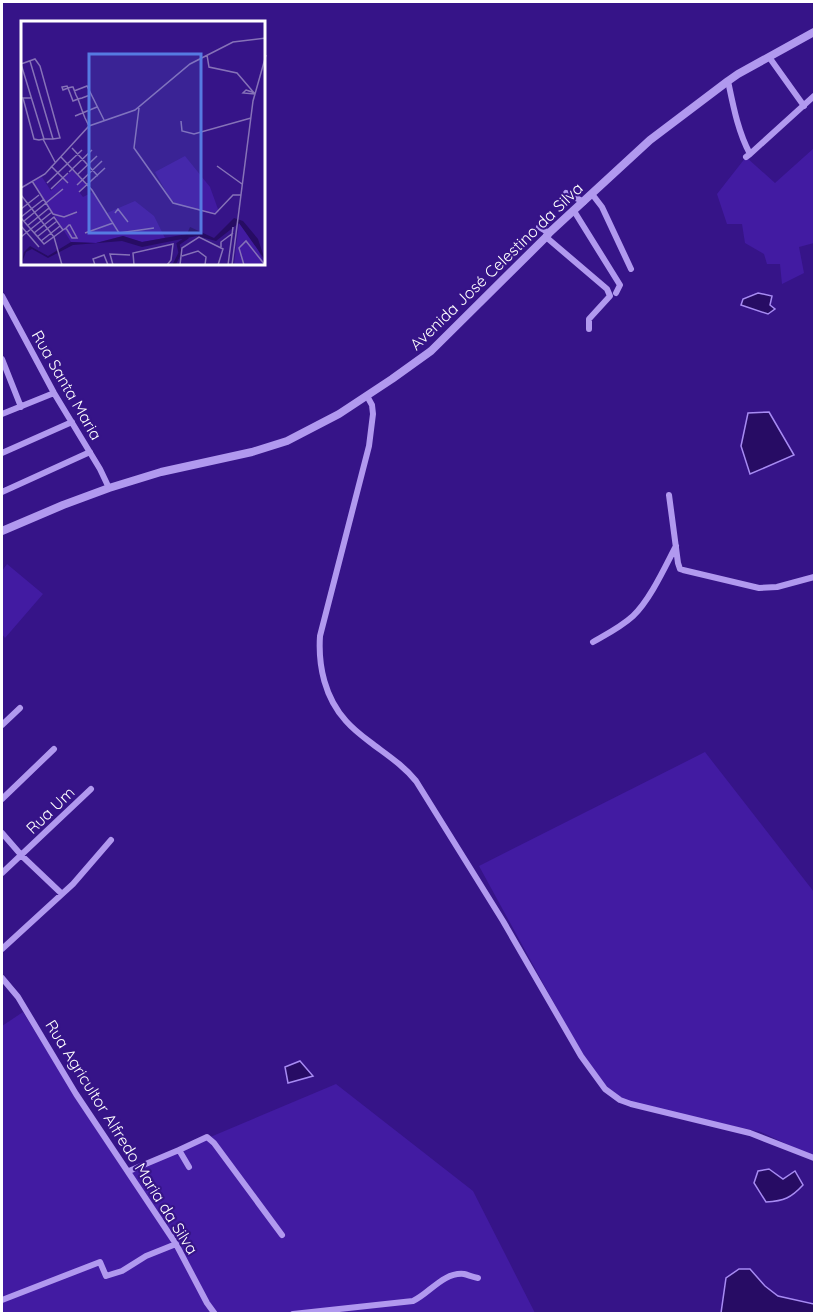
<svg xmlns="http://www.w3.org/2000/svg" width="816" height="1315" font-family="Quicksand,sans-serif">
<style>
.green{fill:#421ba2}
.water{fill:#270c64;stroke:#a78bf3;stroke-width:1.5}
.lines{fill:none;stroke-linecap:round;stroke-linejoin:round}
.minor{stroke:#b199ef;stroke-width:6}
.tertiary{stroke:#b199ef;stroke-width:8}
.labels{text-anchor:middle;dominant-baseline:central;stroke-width:4.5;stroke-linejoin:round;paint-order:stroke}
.street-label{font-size:16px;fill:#fff;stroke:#361488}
.inset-river{fill:none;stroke:#270c64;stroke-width:3}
.inset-road{fill:none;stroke:#8672b8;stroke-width:1.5}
.view{fill:#567ae2;fill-opacity:0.15;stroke:#567ae2;stroke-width:3}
.inset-edge{fill:none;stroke:#fff;stroke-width:3}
</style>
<rect width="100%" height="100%" fill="#361488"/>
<path class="green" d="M814,148V243L799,247L804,273L782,284L780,264H767L764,254L745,243L742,224H727L717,194L746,157L775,183Z
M7,564L43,594L5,638L2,634V571Z
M705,752L814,892V1157L761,1132L645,1107L621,1098L605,1085L583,1054L567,1027L479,866Z
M23,1012L83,1109L125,1173L336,1084L473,1191L535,1313L2,1314V1026Z"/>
<path class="water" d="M758,293L772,296L770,305L775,309L768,314L741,305L743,299Z
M769,412L794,455L750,474L741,446L748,413Z
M300,1061L313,1076L288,1083L285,1067Z
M769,1169L783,1179L795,1171L803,1185C791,1198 784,1201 766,1202L754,1183L758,1171Z
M739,1269H750L765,1286L778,1296L814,1304V1313H721L726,1278Z"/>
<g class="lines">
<path class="minor" d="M769,57L804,106
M728,81C733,105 738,132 750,154L746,157
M750,154L814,96
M566,193L584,202
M592,194L602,207L631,269
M574,211L620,285L616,293
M539,227L549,233
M546,237L607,289L610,296L589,319V329
M2,296L54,393L100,469L109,488
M2,359L21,407
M367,396L372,405L373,414L369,446L320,636C318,666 325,698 346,721C353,729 362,736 370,742C387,755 403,765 416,781L503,921L581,1056L605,1089L620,1100L631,1104L750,1133L814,1158
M2,414L54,393
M2,453L72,422
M2,492L90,452
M669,495L678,563L680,569L683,570L759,588L777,587L814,577
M593,642C607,634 621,627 633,616C650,600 665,567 676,546
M2,725L20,708
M2,799L54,749
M2,833L22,856L62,894
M2,873L91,789
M2,949L73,884L111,840
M2,978L18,997L76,1094L176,1244L207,1303L215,1314
M189,1167L179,1150L207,1137L214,1143L282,1235
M129,1171L179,1150
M2,1300L100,1262L106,1276L122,1271L146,1256L176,1244
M293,1314L413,1301C430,1293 443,1272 464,1274C468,1275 473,1277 478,1278"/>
<path class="tertiary" d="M2,531L63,505L109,488L161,472L252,452L287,441L339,414L392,379L431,351L546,237L549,233L650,140L728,81L738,74L814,32"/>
</g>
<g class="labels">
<g class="street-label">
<text transform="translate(496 266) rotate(-44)">Avenida José Celestino da Silva</text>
<text transform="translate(67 385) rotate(60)">Rua Santa Maria</text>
<text transform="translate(50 810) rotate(-44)">Rua Um</text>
<text transform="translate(122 1137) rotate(58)">Rua Agricultor Alfredo Maria da Silva</text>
</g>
</g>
<g transform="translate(21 21)">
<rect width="244" height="244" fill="#361488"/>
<path d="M164,135L189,166L198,191L192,193L156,184L148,176L134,151ZM51,149L66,164L58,171L62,176L72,171L86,192L114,180L133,195L144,217L121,221L102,215L75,222L50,221L12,160L21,156L30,170ZM218,202L234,222L244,244H213Z" fill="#421ba2"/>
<path d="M213,197L222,200L237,218L244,239L218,202L195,220L176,215L121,226L101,220L52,224L27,237L11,228L5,231L0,244L3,231L9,225L27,235L50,221L75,222L102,215L121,221L166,213L169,206L193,217Z" fill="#270c64"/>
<path class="inset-river" d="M153,244L159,232L157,223L167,216"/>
<path class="inset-road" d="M186,34L188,46L216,52L234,73M9,40L32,118M225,69L231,71L234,73L222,72ZM53,70L66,65L83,99M10,77H2L13,118L18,119L23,118H32L39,117L19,45L14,38L0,43L23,118M118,87L113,127L152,182L194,193L212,174H220M54,95L76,86M160,100L161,110L173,113L230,97M68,105L64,97L62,92L57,78L55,74L52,66H51L47,67L42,69L41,66L46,65L47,67L52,80L57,78L61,77L69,74M22,118L34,141M51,127L77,155M40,136L71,169L98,212L133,207M30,145L47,162M196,145L221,163M48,151L71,129M57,153L76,135M11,160L32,193L43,196L56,191M26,162L61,129M56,164L81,140M0,167L24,153L68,105L114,89L169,43L212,21L245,17M30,168L47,152M58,171L84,147M0,174L33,216L41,244M0,188L18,174M94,192L97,188L107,201M0,196L23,178M0,197L23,223L42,209L45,207L48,204H49L56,217H51L45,207M3,200L42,168M0,205L18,226M6,205L28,187M13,212L33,196L42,209M64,212L92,202M0,216L31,191M16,216L36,200M20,220L39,205M200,226V221L212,212M161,235L177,230L185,236L184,244M74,244L72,238L83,234L87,244M92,244L89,233L109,234M113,244L112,232L152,223L150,239L146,244M159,244L161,227L178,216L202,228L197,244M207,244L212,206M211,244L232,80L245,34M223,244L218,227L225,220L244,244"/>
<path class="view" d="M68,33H180V212H68Z"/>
<rect width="244" height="244" class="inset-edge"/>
</g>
<rect width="816" height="1315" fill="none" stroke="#ffffff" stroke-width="6"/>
</svg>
